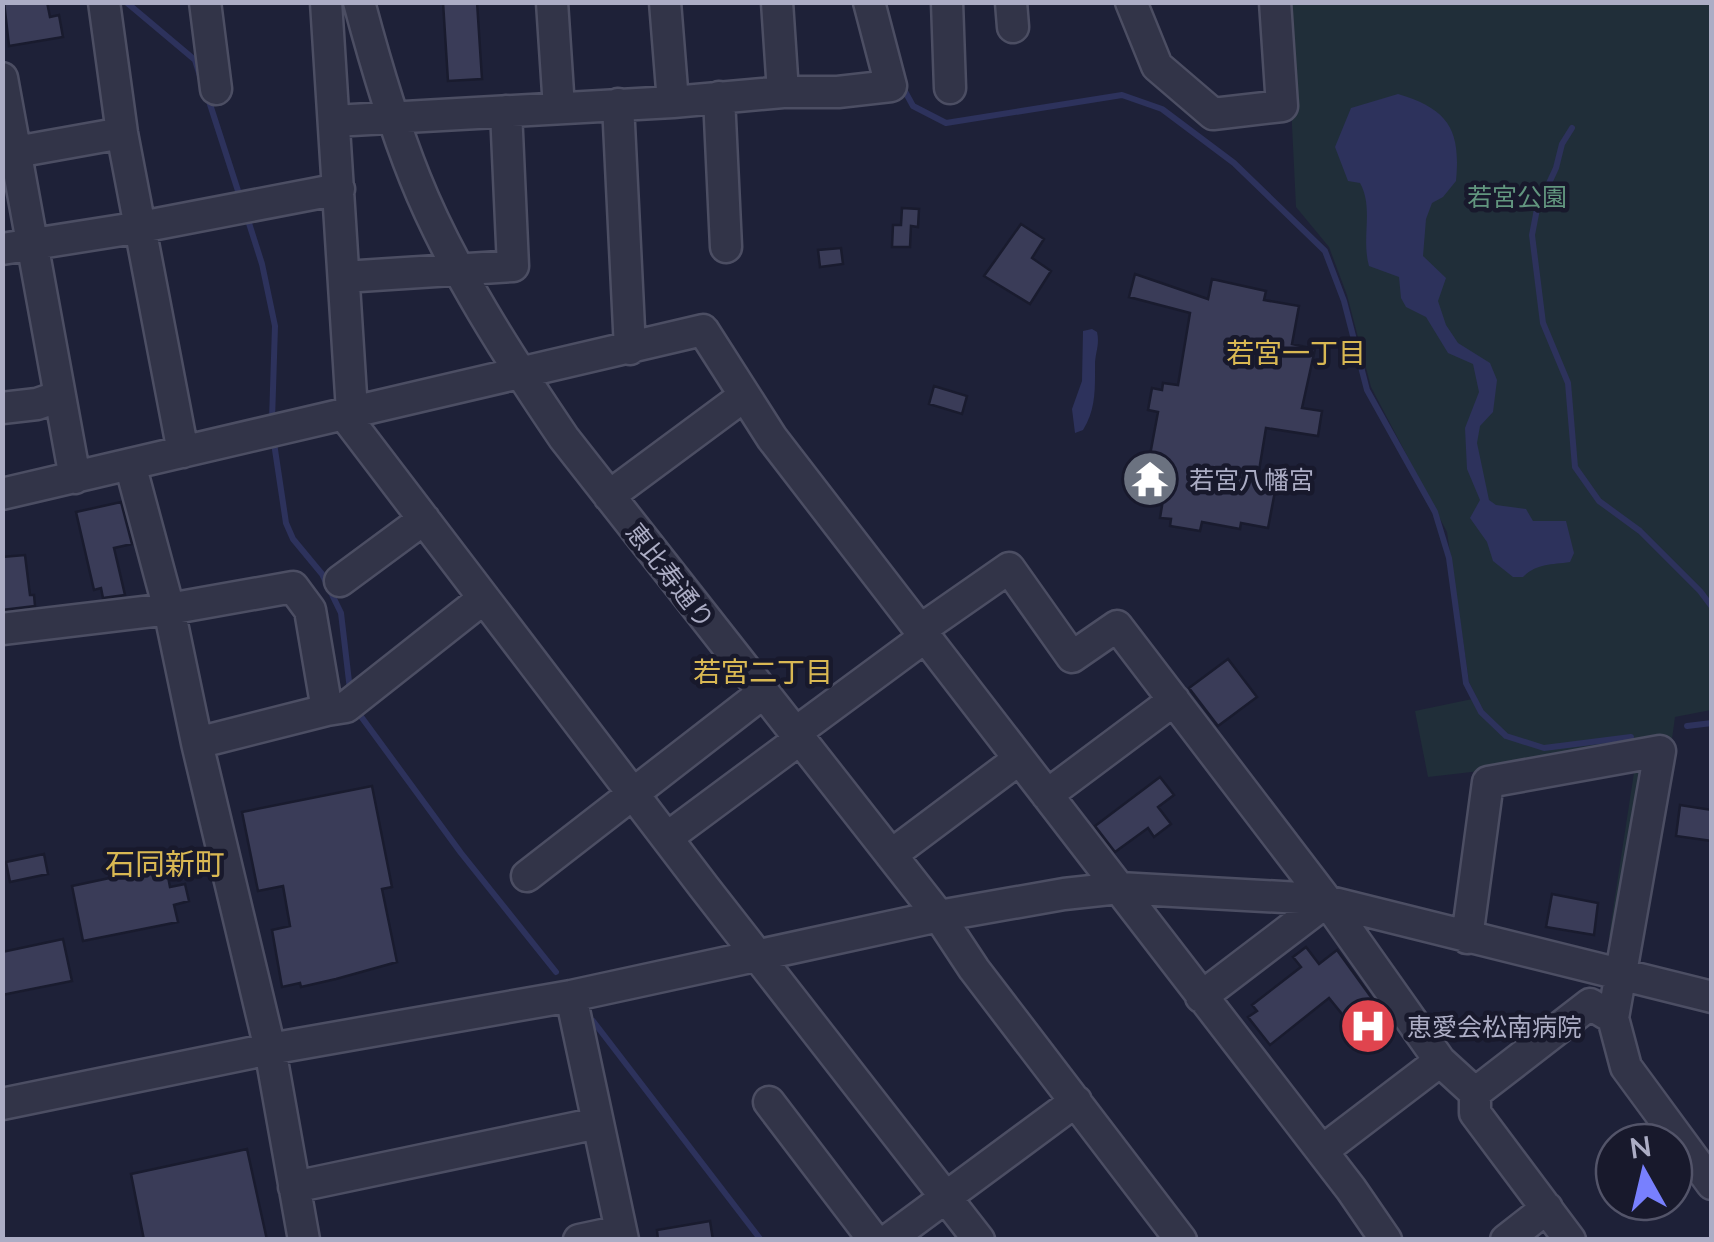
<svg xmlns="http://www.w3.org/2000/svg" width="1714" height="1242" font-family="Lato,'Noto Sans JP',sans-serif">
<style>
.green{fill:#202e39}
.water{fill:#2d325c}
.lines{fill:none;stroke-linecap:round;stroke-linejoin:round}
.stream{stroke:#2d325c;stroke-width:6}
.building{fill:#3a3c58;stroke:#191b2e;stroke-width:2.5}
.minor-casing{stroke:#4c4e63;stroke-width:35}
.minor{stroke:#323448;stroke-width:30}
.labels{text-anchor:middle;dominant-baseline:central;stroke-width:9;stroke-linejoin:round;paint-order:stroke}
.park-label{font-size:25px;fill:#62967f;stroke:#18192c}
.poi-label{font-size:25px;fill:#acadc5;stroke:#18192c;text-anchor:start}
.street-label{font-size:25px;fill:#acadc5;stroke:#18192c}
.neighbourhood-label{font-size:28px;fill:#d9b853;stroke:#18192c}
.quarter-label{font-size:30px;fill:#d9b853;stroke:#18192c}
</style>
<rect width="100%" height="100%" fill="#1e2138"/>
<path class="green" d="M1286,3H1711V710L1675,717L1645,936H1609L1637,753L1428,777L1415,711L1477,698L1469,682L1447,532L1371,387L1347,295L1329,247L1296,207Z"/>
<path class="water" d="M1398,94C1448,109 1461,129 1456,181L1443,197L1432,203L1426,219L1423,256L1446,278L1438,301L1446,325L1458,343L1490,363L1497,380L1493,412L1480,426L1477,443L1489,500L1496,505L1526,509L1533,521H1566L1574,553L1570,562C1551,565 1537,563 1523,577H1513L1493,561L1487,542L1470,518L1480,500L1467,469L1465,428L1479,392L1473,364L1448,353L1426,317L1406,307L1401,298L1399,277L1369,266C1361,238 1374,208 1360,183L1348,181L1335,147L1351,108Z
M1092,329L1097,332C1100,345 1095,353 1095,365C1095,389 1096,409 1083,430L1075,433L1072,409L1082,381L1083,331Z"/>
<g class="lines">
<path class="stream" d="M126,2L195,60L201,79
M901,84L913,106L946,123L1122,95L1162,109L1234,163L1325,251L1344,301L1367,390L1435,512L1449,558L1466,683L1481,712L1506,736L1544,748L1631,737
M207,95L240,197
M1572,128L1562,144L1556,168L1537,209L1532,235L1543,323L1568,383L1575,467L1599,501L1640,531L1700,591L1712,607
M247,217L262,264L275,326L272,420
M274,443L286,523L293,539L322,574L341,613L350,690
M357,711L461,853L556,972
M1687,726L1712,723
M593,1021L761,1240"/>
</g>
<path class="building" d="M4,2H47L50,17L59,15L63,37L9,46Z
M443,2H477L482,79L448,81Z
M902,208L919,209L918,227L911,226L910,247H892L893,225H901Z
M1021,224L1044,239L1032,258L1051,271L1030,304L984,276Z
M841,248L843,264L820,267L818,250Z
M1135,274L1208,299L1212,279L1266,291L1264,300L1299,306L1292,344L1315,349L1302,408L1322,411L1318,436L1266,428L1257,483L1276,486L1268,528L1241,523L1240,529L1202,522L1200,531L1170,526L1171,519L1160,518L1167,475L1159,474L1162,457L1150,455L1158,412L1148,410L1152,388L1162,390L1163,383L1178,385L1190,313L1129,297Z
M934,386L967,396L962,414L929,404Z
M121,502L132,544L114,548L125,595L103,598L101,588L94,590L76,512Z
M25,555L30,595H34L35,606L2,610V557Z
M1228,659L1257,697L1218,726L1189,688Z
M1160,777L1174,795L1158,807L1171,824L1154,837L1148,828L1115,852L1095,826Z
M372,786L392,887L382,889L397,962L336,979L301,987L300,983L282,987L272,930L290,926L283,886L258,891L242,812Z
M1680,805L1712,810V841L1676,836Z
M44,854L48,874L10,882L6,862Z
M166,866L170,887L185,884L189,901L174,905L178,922L83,941L72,886Z
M1552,894L1598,903L1594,935L1546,927Z
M63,939L72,981L2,995V952Z
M1306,947L1319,964L1337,950L1389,1022L1364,1041L1329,998L1270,1045L1248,1017L1257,1011L1252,1005L1301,967L1293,957Z
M247,1149L267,1240H144L131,1174Z
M710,1221L713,1240H658L657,1230Z"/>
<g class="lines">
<g class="minor-casing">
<path id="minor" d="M104,2L122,133L183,452
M205,2L216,89
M326,2L352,411L349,421L704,887L979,1240
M359,2C375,62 392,121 415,178C450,266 511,360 564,438L939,916L974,969L1181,1240
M552,2L559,108
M665,2L673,102
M777,2L783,92
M947,2L950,88
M1011,2L1013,27
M1131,2L1157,66L1213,114L1282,106L1275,2
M2,78L75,478
M719,97L726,247
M618,104L630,349
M334,121L673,102L783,92H838L891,86L869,2
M16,152L122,133
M2,249L141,227L339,189
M344,277L513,266L506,111
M2,408L37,404L60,396
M130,464L169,609L197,743L270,1049L304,1240
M2,494L703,330L772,438L1351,1189L1386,1240
M609,496L744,396
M340,581L424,519
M2,629L169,609L293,587L310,610L327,710L197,743
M920,630L1009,568L1072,657L1117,626L1327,901L1440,1061L1475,1093V1113L1570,1240
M327,710L346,707L484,598
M795,733L925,637
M1047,795L1174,700
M668,837L800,739
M891,855L1019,759
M527,876L764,692
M1467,938L1488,782L1660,751L1613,1018L1626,1067L1712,1184
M571,996L623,1240
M1201,997L1327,901
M1475,1093L1590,1004L1613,1018
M769,1102L874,1240
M2,1104L270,1049L571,996L939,916L1064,894L1119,888L1318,899L1712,997
M1322,1151L1440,1061
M294,1187L598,1123
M579,1240L621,1231
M888,1240L1076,1101
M1506,1240L1547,1208"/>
</g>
<use href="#minor" class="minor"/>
</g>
<defs>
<g id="temple-disc" transform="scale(2.875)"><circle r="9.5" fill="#6b7280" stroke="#18192c"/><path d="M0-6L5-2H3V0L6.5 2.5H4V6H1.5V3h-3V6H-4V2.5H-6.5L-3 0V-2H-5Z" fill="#fff"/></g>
<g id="hospital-disc" transform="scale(2.875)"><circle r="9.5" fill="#e0444e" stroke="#18192c"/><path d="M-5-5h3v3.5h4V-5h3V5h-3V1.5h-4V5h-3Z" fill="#fff"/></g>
</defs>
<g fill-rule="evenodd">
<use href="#temple-disc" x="1150" y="479"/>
<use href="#hospital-disc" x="1368" y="1026"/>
</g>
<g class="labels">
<g class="park-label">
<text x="1517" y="196">若宮公園</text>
</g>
<g class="poi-label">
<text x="1189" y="479">若宮八幡宮</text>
<text x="1407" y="1026">恵愛会松南病院</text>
</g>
<g class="street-label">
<text transform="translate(671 575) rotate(52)">恵比寿通り</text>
</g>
<g class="neighbourhood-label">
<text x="1296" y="352">若宮一丁目</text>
<text x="763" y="671">若宮二丁目</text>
</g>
<g class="quarter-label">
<text x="165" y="863">石同新町</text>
</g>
</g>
<rect width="1714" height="1242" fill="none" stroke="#acadc5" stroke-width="10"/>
<g transform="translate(1644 1172) rotate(352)"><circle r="48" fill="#18192c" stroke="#535469" stroke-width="2.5"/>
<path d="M0-8L18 38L0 25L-18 38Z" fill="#7880fe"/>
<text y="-15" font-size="28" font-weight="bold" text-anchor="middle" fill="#acadc5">N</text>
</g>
</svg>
